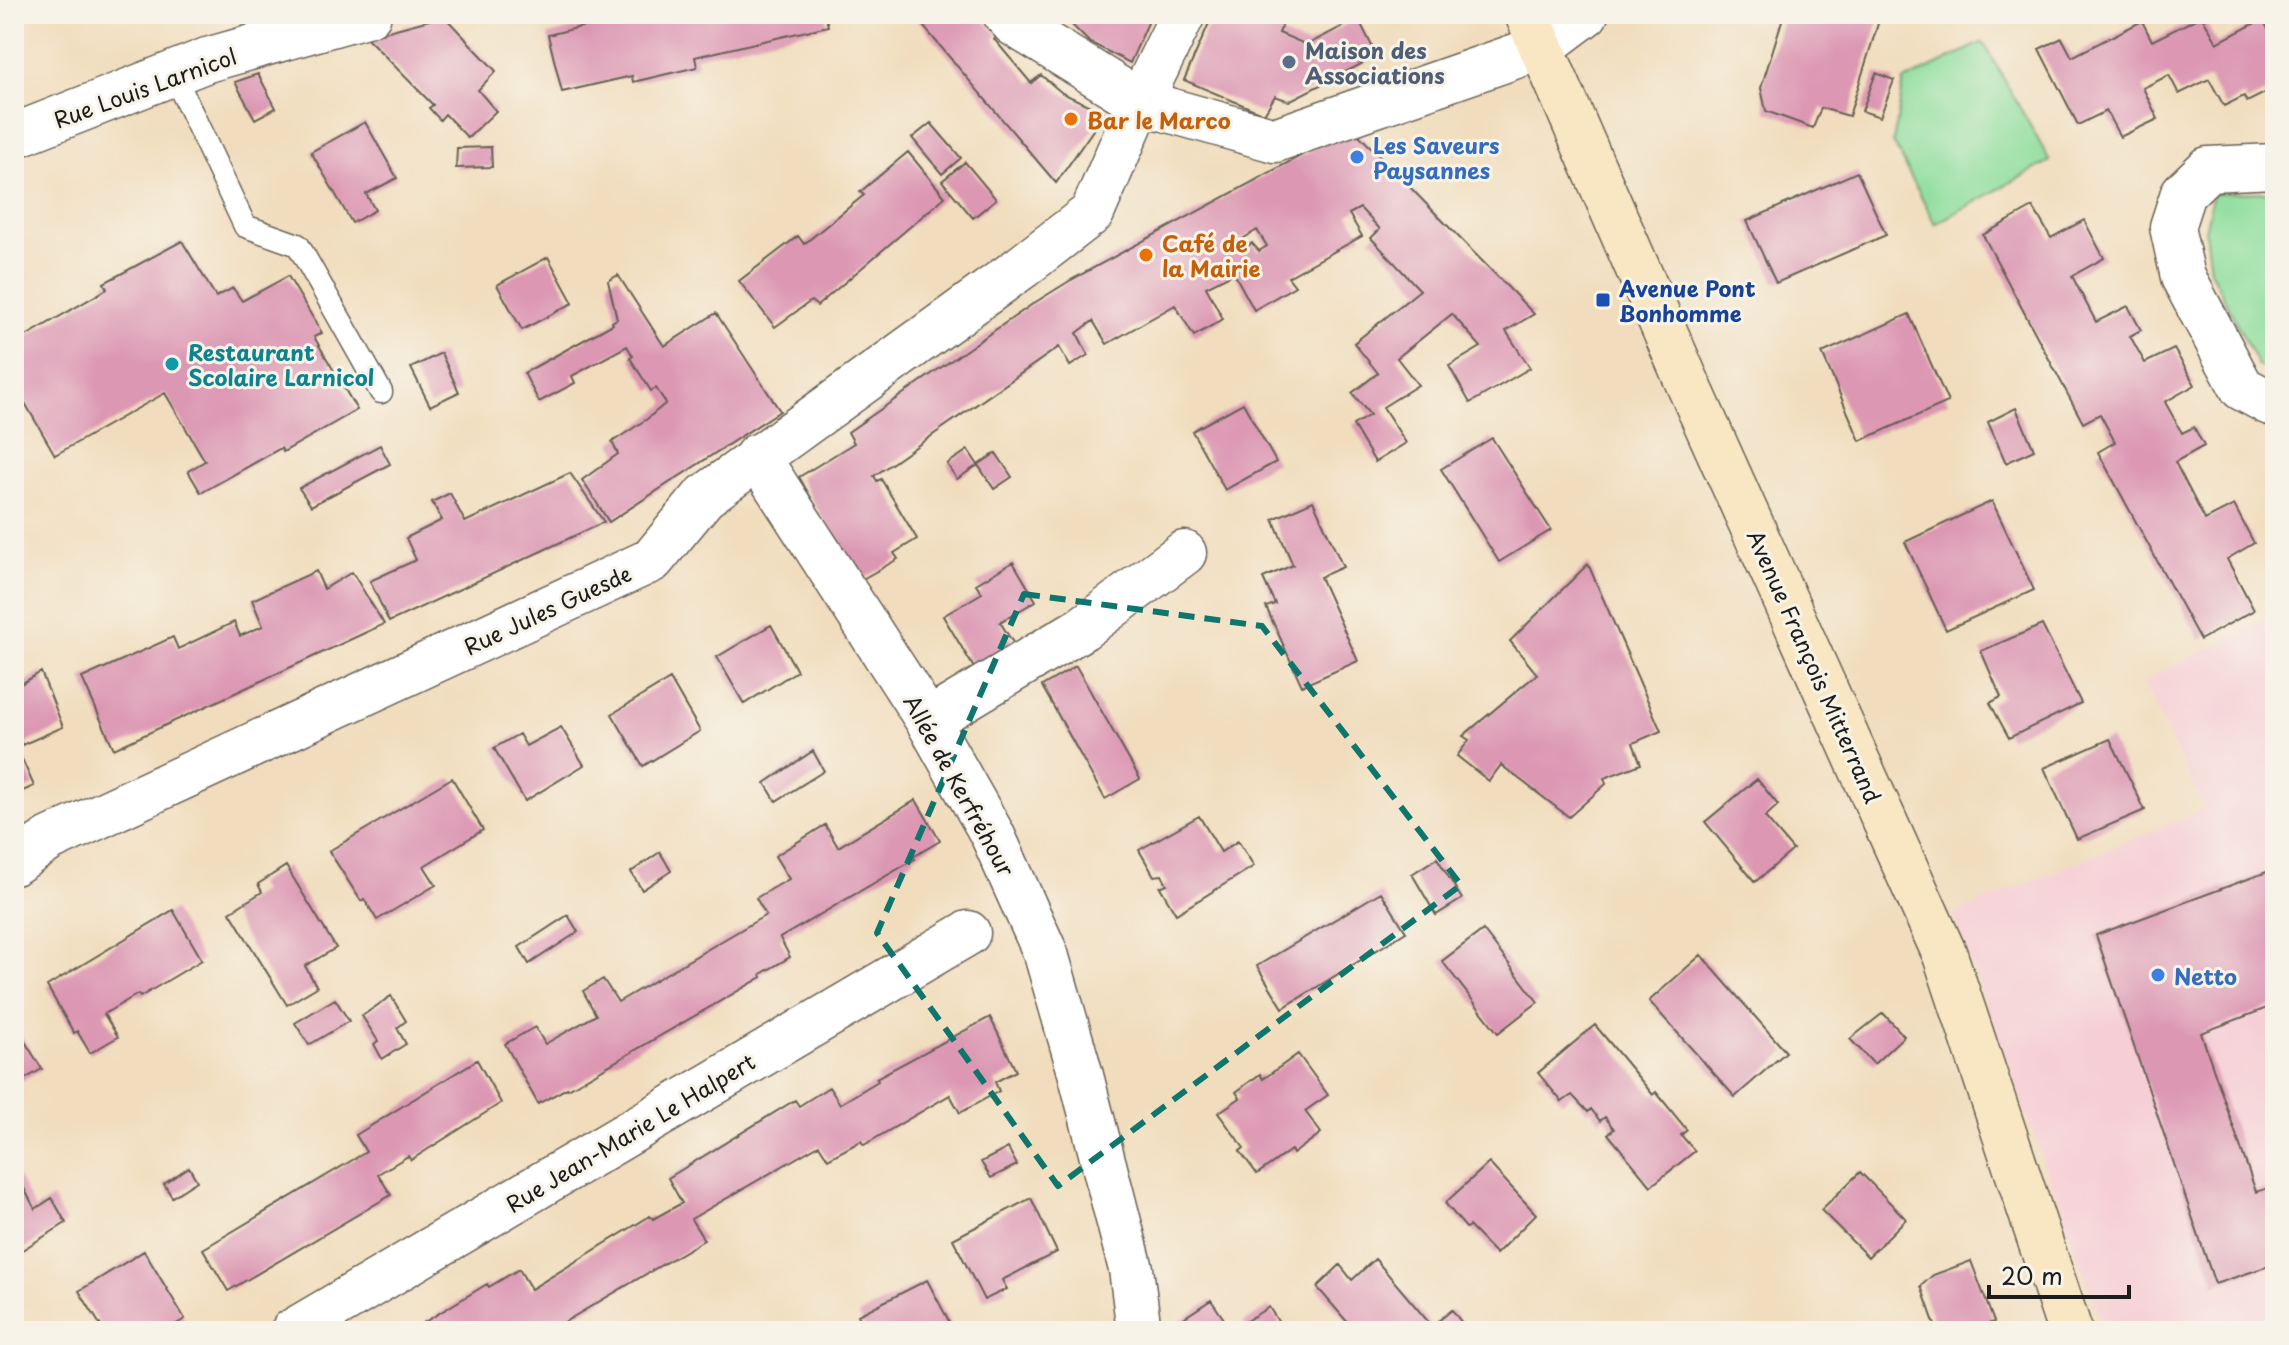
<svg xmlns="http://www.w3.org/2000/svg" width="2289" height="1345" font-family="'Playpen Sans',sans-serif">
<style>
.built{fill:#f6cfd6}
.green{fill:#8ede9d;stroke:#557d5c;stroke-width:2}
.building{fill:#dc97b3;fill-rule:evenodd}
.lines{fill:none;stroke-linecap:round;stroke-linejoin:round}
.service-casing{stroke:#676054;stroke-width:25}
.minor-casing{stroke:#676054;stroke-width:47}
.tertiary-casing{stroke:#676054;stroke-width:47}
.secondary-casing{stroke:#676054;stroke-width:47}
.service{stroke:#fff;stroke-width:22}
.minor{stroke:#fff;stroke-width:44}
.tertiary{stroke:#fff;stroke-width:44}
.secondary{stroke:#f9e7c3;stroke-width:44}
.marked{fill:none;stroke:#0f766e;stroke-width:6;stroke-dasharray:16 10;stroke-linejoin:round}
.service-dot{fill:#5c6f8a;stroke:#f7f3e8;stroke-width:3}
.food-dot{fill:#e8710a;stroke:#f7f3e8;stroke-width:3}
.shop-dot{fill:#3f7fe0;stroke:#f7f3e8;stroke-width:3}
.transit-dot{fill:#1a4fb4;stroke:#f7f3e8;stroke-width:3}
.culture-dot{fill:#0f9aa8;stroke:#f7f3e8;stroke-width:3}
.labels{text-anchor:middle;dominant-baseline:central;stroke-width:6;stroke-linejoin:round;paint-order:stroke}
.service-label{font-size:22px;font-weight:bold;fill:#4e5e75;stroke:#f7f3e8;text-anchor:start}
.street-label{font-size:22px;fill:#1c1c1c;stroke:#f7f3e8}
.food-label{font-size:22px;font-weight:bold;fill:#c56008;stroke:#f7f3e8;text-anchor:start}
.shop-label{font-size:22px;font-weight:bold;fill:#366cbe;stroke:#f7f3e8;text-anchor:start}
.transit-label{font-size:22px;font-weight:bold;fill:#164399;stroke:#f7f3e8;text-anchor:start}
.culture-label{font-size:22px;font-weight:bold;fill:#0d838f;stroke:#f7f3e8;text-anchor:start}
</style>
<rect width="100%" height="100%" fill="#f7f3e8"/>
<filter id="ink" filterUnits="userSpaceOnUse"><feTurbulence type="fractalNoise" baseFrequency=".0125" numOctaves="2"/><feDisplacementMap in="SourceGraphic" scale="16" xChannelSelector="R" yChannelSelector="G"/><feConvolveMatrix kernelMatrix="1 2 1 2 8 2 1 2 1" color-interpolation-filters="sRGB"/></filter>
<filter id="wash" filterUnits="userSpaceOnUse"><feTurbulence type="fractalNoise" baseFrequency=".006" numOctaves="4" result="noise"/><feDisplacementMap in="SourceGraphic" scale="32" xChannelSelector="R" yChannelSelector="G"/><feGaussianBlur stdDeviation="1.8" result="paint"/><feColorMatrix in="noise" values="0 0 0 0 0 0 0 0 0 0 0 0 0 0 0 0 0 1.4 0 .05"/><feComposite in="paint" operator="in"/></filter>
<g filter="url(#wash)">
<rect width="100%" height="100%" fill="#f1ddbd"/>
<path class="built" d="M2275,614V1331H2105L1953,914L2204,809L2143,682Z"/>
<path class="green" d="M1983,42L2050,161L1935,224L1893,142L1904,81Z
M2275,192V372L2258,366L2210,270L2205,231L2213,193Z"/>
<g id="blocks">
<path class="building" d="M634,14H825L828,26L695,57L697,67L633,82L632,76L562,92L548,35Z
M913,14H979L998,35L994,39L1031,83L1041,75L1062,93L1105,113L1056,183Z
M1070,14H1152L1130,63L1089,42L1067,20Z
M1213,14H1287L1279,33L1307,45L1358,18L1377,56L1289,101L1275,96L1264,114L1184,80Z
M1784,14H1881L1849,116L1821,108L1813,128L1766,111L1761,88Z
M444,16L496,71L478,90L496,111L468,138L445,114L440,120L429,108L433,105L366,37Z
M2202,16L2217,43L2263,19L2272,37L2275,36V88L2247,102L2244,96L2224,106L2209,79L2179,94L2169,75L2143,88L2158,119L2120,137L2106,111L2078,125L2039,49L2062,38L2072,57L2142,21L2152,41Z
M1876,73L1894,80L1880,117L1862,111Z
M258,74L276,108L255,119L235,82Z
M365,122L397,178L366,194L375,210L352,223L311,152Z
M931,123L961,158L942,174L912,138Z
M1352,128L1534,314L1506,331L1530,368L1470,403L1449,366L1481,347L1452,314L1397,358L1418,385L1383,407L1406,443L1375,462L1353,425L1370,415L1352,393L1378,373L1354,343L1420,290L1371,238L1380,229L1360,208L1349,214L1362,236L1288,277L1295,286L1254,310L1234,273L1206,287L1223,319L1194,336L1175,305L1107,344L1093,321L1077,333L1088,355L1070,366L1059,347L874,476L877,481L881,479L917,539L894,553L898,559L859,581L799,477L854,443L848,432L1034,303L1071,280ZM1257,230L1267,246L1259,251L1252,243L1240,251L1236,243Z
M491,147L492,167L456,168L457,148Z
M908,152L945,197L817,306L811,301L775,327L739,281L798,236L804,244L864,195L860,192Z
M965,162L996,199L973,218L942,181Z
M1857,172L1886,235L1776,283L1747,221Z
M2033,207L2051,238L2084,220L2104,258L2072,276L2096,322L2128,306L2141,330L2130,336L2145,363L2174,349L2195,385L2165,402L2182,433L2194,427L2204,446L2175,462L2205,520L2234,505L2254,543L2227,559L2254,610L2200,640L2098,452L2115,442L2100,414L2083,423L1983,235Z
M182,241L216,297L233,288L242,301L288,276L322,333L314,337L357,410L283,452L281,448L201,493L188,471L205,461L165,393L55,455L14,384V343L107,289L104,283Z
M548,257L573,303L522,330L497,285Z
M618,275L664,346L716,313L780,411L609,522L582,480L618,454L612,442L647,419L666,403L656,388L651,391L630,358L633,356L627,346L572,376L575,383L539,402L524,373L613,324L612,322L617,319L608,281Z
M1909,314L1948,402L1860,441L1822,353Z
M441,353L459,392L430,406L411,368Z
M1243,403L1276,462L1225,490L1192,431Z
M2016,408L2034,450L2006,463L1988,422Z
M1492,438L1551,530L1499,562L1441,469Z
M380,445L390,464L311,506L299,488Z
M968,450L978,465L957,479L947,464Z
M996,453L1012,477L994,489L978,465Z
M570,473L604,522L389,622L370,581L416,560L406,538L442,520L432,502L450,493L465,522Z
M1313,501L1343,567L1320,577L1358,661L1302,686L1266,607L1275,604L1263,578L1293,565L1273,519Z
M1992,501L2034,590L1946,630L1905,542Z
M1013,562L1036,601L1000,622L1020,654L980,678L943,616L982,593L976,584Z
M1588,564L1661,731L1633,743L1641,764L1604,778L1606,784L1569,817L1501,765L1489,781L1457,756L1469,740L1463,736L1537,674L1510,641Z
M316,571L324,589L352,572L384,624L114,749L82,678L173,637L178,649L234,622L240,636L263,626L252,600Z
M771,625L797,671L744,704L717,657Z
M2042,625L2081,703L2009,738L1990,703L2001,697L1981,651Z
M1076,666L1140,779L1105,799L1042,686Z
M41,672L63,727L22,745L14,726V688Z
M670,679L700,731L643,766L612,714Z
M561,727L584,765L525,801L494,748L519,734L526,746Z
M2110,739L2145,810L2077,839L2044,768Z
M14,741L34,786L14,795Z
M813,751L824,771L776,801L765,783Z
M452,778L483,830L424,866L436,885L377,920L364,899L361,901L329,851Z
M1757,779L1778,805L1765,817L1793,850L1755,882L1705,822Z
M916,800L940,841L913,857L915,859L780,938L790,957L761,974L762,977L568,1089L567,1088L538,1104L505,1044L535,1027L545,1044L596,1015L583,991L603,979L618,1002L766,915L756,898L789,879L775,856L825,825L838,847Z
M1199,816L1221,852L1238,841L1254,866L1176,914L1160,887L1167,884L1162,875L1154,876L1139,850Z
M660,852L671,871L642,890L631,872Z
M1437,858L1462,899L1436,915L1412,874Z
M286,866L336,948L305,966L317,987L287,1005L230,912L262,892L258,884Z
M2275,869V1005L2201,1033L2256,1192L2275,1186V1264L2215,1284L2096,935Z
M1381,892L1406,932L1283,1008L1257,966Z
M173,910L202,960L140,997L138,994L104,1014L118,1037L90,1053L77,1031L74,1033L47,986Z
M568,915L578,932L529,964L519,947Z
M1483,930L1538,1002L1498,1033L1442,961Z
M1701,955L1786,1052L1735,1097L1649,1001Z
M391,996L406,1021L397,1028L406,1044L382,1059L374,1044L378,1041L362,1016Z
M335,999L349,1021L309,1045L295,1023Z
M1883,1013L1904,1036L1874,1064L1850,1039Z
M990,1017L1016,1071L995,1082L999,1091L960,1113L950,1095L864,1145L861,1141L828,1159L819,1145L691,1219L704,1240L549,1331H513L510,1327L504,1331H410L487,1284L489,1287L519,1269L531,1289L650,1216L653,1219L682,1203L668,1178L795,1100L799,1106L829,1087L840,1104L878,1081L876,1078Z
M14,1024L42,1069L14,1085Z
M1595,1025L1653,1095L1656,1092L1687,1130L1681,1135L1695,1151L1651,1186L1608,1134L1614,1129L1605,1117L1600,1121L1591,1109L1588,1112L1572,1095L1562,1102L1538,1073Z
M1298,1054L1328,1095L1305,1111L1321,1133L1293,1154L1291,1150L1257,1174L1240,1151L1244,1148L1218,1113L1240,1098L1236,1092L1260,1074L1263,1079Z
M477,1060L501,1103L411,1160L408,1156L378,1174L391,1195L228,1291L203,1249L366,1152L356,1135Z
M1008,1148L1017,1165L991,1178L981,1162Z
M1489,1163L1536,1214L1496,1254L1469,1226L1466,1228L1445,1203Z
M189,1167L197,1181L172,1197L164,1184Z
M1860,1172L1906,1219L1868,1257L1821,1210Z
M18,1177L35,1209L52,1198L66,1223L14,1255V1179Z
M1031,1198L1057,1252L1002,1280L1007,1289L984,1300L953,1239Z
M144,1251L185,1319L164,1331H104L79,1291Z
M1375,1259L1432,1326L1452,1310L1468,1331H1355L1317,1287L1340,1265L1352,1280Z
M1971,1261L1994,1322L1971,1331H1937L1921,1286L1933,1275Z
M927,1280L952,1327L944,1331H866L858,1315Z
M1211,1300L1232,1331H1164Z
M1269,1307L1284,1331H1248L1243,1323Z"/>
</g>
</g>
<g filter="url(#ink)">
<use href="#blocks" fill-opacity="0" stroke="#676054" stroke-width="2"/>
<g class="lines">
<g class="service-casing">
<path id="service" d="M173,73L245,226L298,245L381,392"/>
</g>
<g class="minor-casing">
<path id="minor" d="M1005,14L1014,24L1140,102
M1542,47L1586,14
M14,136L207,60L369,14
M2275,166L2208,169L2183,193L2172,227L2183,277L2242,388L2270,403L2275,402
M757,456L928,721L992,834L1046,954L1080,1072L1131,1269L1139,1331
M928,721L1083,628L1184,553
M293,1331L968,933"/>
</g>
<g class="tertiary-casing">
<path id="tertiary" d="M1140,102L1275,140L1542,47
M14,863L50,839L652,560L704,497L1022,267L1092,213L1140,102L1183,14"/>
</g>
<g class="secondary-casing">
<path id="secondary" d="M1527,14L1684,375L1945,955L2070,1331"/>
</g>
<use href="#service" class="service"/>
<use href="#minor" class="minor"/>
<use href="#tertiary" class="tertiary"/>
<use href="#secondary" class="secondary"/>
</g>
</g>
<path class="marked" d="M1024,594L1262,626L1461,885L1058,1186L877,933Z"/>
<circle class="service-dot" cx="1289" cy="62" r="8"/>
<g class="food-dot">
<circle cx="1071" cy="119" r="8"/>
<circle cx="1146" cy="255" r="8"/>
</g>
<g class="shop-dot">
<circle cx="1357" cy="157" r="8"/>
<circle cx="2158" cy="975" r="8"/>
</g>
<rect class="transit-dot" x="1595" y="292" width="16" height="16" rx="4"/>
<circle class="culture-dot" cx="172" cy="364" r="8"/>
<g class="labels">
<g class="service-label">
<text x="1305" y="49">Maison des<tspan x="1305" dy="25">Associations</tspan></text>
</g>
<g class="street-label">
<text transform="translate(145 87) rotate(-20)">Rue Louis Larnicol</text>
<text transform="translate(547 609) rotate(-25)">Rue Jules Guesde</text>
<text transform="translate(1815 666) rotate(66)">Avenue François Mitterrand</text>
<text transform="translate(960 785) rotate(61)">Allée de Kerfréhour</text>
<text transform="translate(630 1132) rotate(-31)">Rue Jean-Marie Le Halpert</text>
</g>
<g class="food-label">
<text x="1087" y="119">Bar le Marco</text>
<text x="1162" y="242">Café de<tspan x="1162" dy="25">la Mairie</tspan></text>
</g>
<g class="shop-label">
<text x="1373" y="144">Les Saveurs<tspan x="1373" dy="25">Paysannes</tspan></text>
<text x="2174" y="975">Netto</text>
</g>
<g class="transit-label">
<text x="1619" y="287">Avenue Pont<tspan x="1619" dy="25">Bonhomme</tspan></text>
</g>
<g class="culture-label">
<text x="188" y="351">Restaurant<tspan x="188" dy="25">Scolaire Larnicol</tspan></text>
</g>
</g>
<rect width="2289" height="1345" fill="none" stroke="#f7f3e8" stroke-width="48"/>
<path d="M1989 1285v12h140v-12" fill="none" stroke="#1c1c1c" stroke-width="4"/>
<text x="2001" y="1285" font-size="24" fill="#1c1c1c" stroke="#f7f3e8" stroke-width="6" paint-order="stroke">20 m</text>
</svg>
